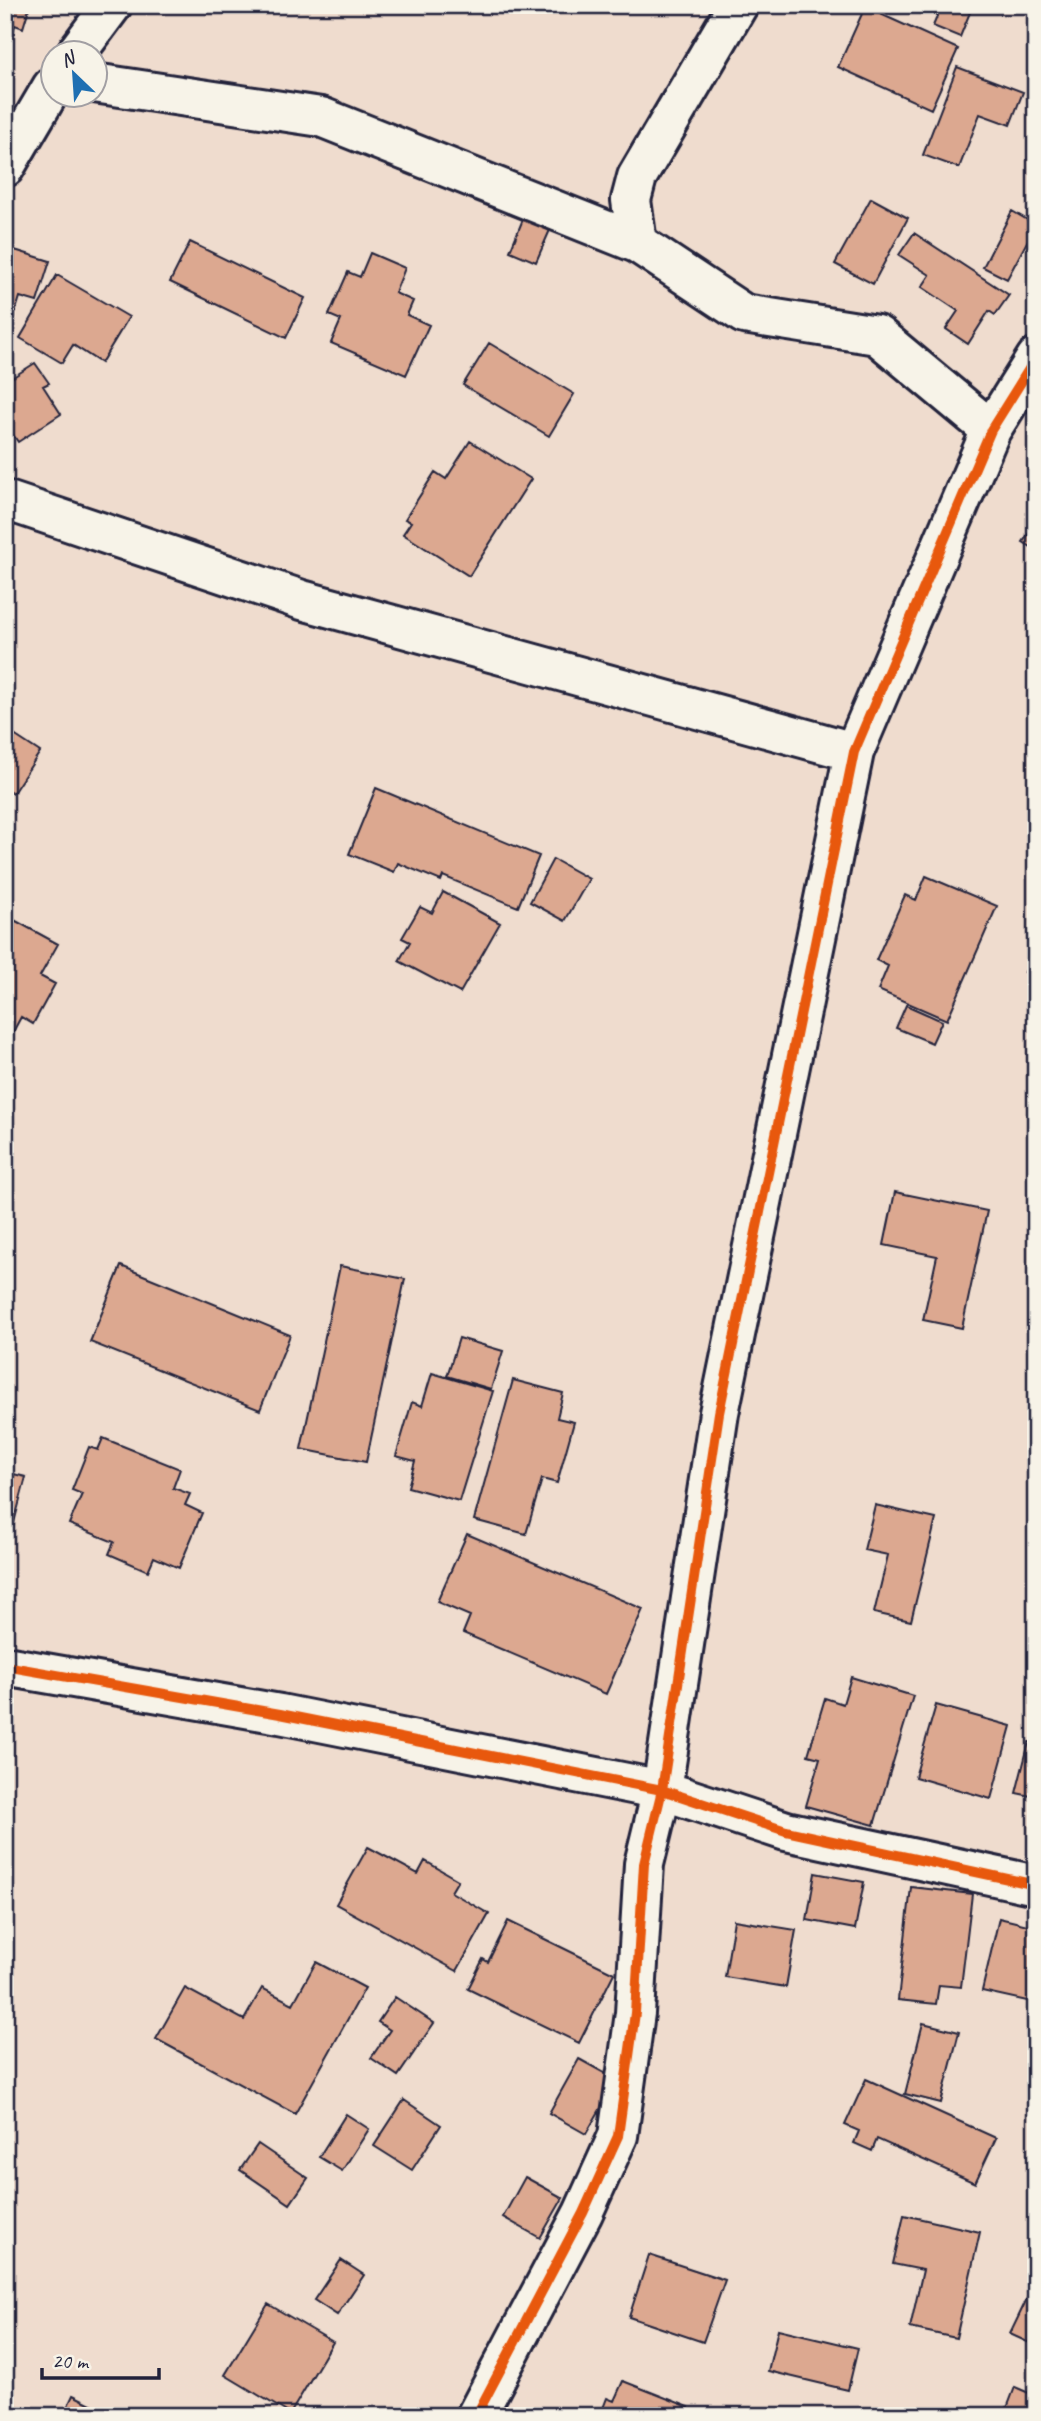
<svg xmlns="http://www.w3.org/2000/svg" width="1041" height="2421" font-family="Caveat,sans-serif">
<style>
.building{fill:#dca890;stroke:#22223b;stroke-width:2}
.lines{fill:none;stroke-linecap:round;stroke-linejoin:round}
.minor-casing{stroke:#22223b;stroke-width:44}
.minor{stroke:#f7f3e8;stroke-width:38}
.cycleway-casing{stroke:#f7f3e8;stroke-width:15}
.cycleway{stroke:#e8590c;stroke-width:10}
</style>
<rect width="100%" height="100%" fill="#efdcce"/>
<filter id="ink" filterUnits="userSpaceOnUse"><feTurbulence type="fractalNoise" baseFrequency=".0143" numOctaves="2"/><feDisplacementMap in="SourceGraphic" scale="14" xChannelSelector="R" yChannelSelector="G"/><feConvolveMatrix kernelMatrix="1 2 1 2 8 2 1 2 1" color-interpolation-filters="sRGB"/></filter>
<g filter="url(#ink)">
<path class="building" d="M5,5H30L23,28L15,25L8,50L5,49Z
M942,5H973L960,37L933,26Z
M865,7L958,49L931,109L838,67Z
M957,67L1023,92L1010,125L980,114L959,168L923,155Z
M871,198L908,218L873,284L835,264Z
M1012,211L1036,225L1007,279L983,267Z
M523,219L550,230L536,262L510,251Z
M914,233L1009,295L995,315L989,311L968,344L946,329L958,311L922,287L930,275L899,255Z
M190,242L305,298L286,338L170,282Z
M5,247L50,261L37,302L20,297L5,346Z
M370,253L405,268L395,293L413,301L407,315L429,325L406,375L331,343L341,320L329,315L348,272L360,277Z
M57,275L129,317L101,363L73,345L62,363L20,338Z
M489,343L574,394L549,436L463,385Z
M35,363L49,383L43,386L61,414L18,442L5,423V373L10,379Z
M470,441L531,479L469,576L403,534L411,522L405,519L435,472L446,479Z
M1036,522V550L1023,542Z
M5,729L40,752L13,793L5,788Z
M376,788L539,856L518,907L443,876L441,881L398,863L394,872L349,854Z
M553,859L589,879L565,921L530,902Z
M926,876L997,906L947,1020L878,990L888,966L876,960L905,895L916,900Z
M443,892L500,923L460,993L399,961L410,942L402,938L420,907L432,913Z
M5,915L58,944L40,976L55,984L33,1024L21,1017L7,1043Z
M1036,951V977L1025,972Z
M1036,981V1000L1028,997Z
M906,1005L942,1021L932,1043L896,1028Z
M895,1192L987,1211L962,1328L923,1320L937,1256L884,1245Z
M121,1266L290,1335L260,1410L90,1342Z
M340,1266L405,1279L366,1462L301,1449Z
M459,1338L503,1351L491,1389L447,1376Z
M432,1373L493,1391L459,1501L408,1487L415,1461L396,1456L412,1402L422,1406Z
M513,1380L563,1393L557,1418L574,1422L557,1483L542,1479L526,1534L474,1520Z
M103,1438L180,1469L173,1488L190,1494L185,1505L202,1513L179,1568L154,1557L148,1571L109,1554L114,1542L69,1524L82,1494L72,1490L89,1447L98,1450Z
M5,1472L26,1477L6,1553H5Z
M875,1505L936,1519L911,1621L874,1613L888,1555L864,1550Z
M467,1534L643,1609L606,1694L463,1633L470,1616L437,1602Z
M851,1677L913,1696L874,1825L806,1806L820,1758L808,1755L825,1698L843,1704Z
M936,1705L1011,1726L991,1799L915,1777Z
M1029,1742L1036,1743V1797L1016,1793Z
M368,1847L418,1874L425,1861L458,1880L451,1892L489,1914L457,1971L336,1904Z
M815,1873L864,1882L855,1929L807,1920Z
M911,1887L972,1894L961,1987L939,1985L936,2004L898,2000Z
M999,1918L1036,1927V2003L982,1991Z
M734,1920L796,1930L786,1987L725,1977Z
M508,1921L614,1973L579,2043L468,1989L483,1959L488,1962Z
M316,1962L365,1988L295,2114L156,2039L185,1988L244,2020L262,1988L293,2004Z
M395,1997L434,2023L398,2076L371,2058L390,2030L378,2022Z
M923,2023L959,2032L941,2103L905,2094Z
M579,2059L617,2080L586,2134L549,2113Z
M866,2079L996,2138L975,2183L877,2139L872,2151L854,2143L859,2131L845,2125Z
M404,2100L441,2125L412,2170L374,2146Z
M346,2114L369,2129L342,2171L319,2157Z
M258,2144L308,2178L290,2204L240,2170Z
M525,2177L563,2198L540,2238L503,2217Z
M904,2215L980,2232L956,2338L910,2328L923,2270L893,2264Z
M649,2255L725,2280L703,2342L629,2317Z
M341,2260L364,2275L337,2315L314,2300Z
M1036,2280V2346L1010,2334Z
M268,2304L333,2342L290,2414L225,2375Z
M778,2329L858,2348L848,2390L768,2371Z
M623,2381L689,2407L685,2416H600L607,2398L614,2401Z
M1015,2387L1036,2396V2416H1004Z
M73,2395L107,2412L105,2416H63Z"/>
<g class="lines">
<g class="minor-casing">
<path id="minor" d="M738,5L637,177L631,200L637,243L744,314L877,335L991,430
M77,52L112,5
M94,83L321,117L637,243
M5,167L52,87
M5,500L302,600L854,752
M5,1666L280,1714L662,1790L786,1831L1036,1885
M476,2416L583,2213L618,2136L635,2013L644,1864L662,1790L719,1413L854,752L991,430L1036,358"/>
</g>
<use href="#minor" class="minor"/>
<g class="cycleway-casing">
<path id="cycleway" d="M5,1666L280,1714L662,1790L786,1831L1036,1885
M476,2416L583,2213L618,2136L635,2013L644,1864L662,1790L719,1413L854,752L991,430L1036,358"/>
</g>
<use href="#cycleway" class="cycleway"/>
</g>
</g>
<rect width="1041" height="2421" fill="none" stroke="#f7f3e8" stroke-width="28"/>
<rect x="14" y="14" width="1013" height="2393" fill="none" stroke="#22223b" stroke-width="2.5" filter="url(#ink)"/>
<g transform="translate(74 74) rotate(335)"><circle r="33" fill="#f7f3e8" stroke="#a29fa3" stroke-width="2"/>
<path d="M0-5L12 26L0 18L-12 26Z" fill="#1f6fb2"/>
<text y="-10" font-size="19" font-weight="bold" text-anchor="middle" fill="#22223b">N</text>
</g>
<path d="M42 2368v10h117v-10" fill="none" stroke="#22223b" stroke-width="3.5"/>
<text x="52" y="2368" font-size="21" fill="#22223b" stroke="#f7f3e8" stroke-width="5" paint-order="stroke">20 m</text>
</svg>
